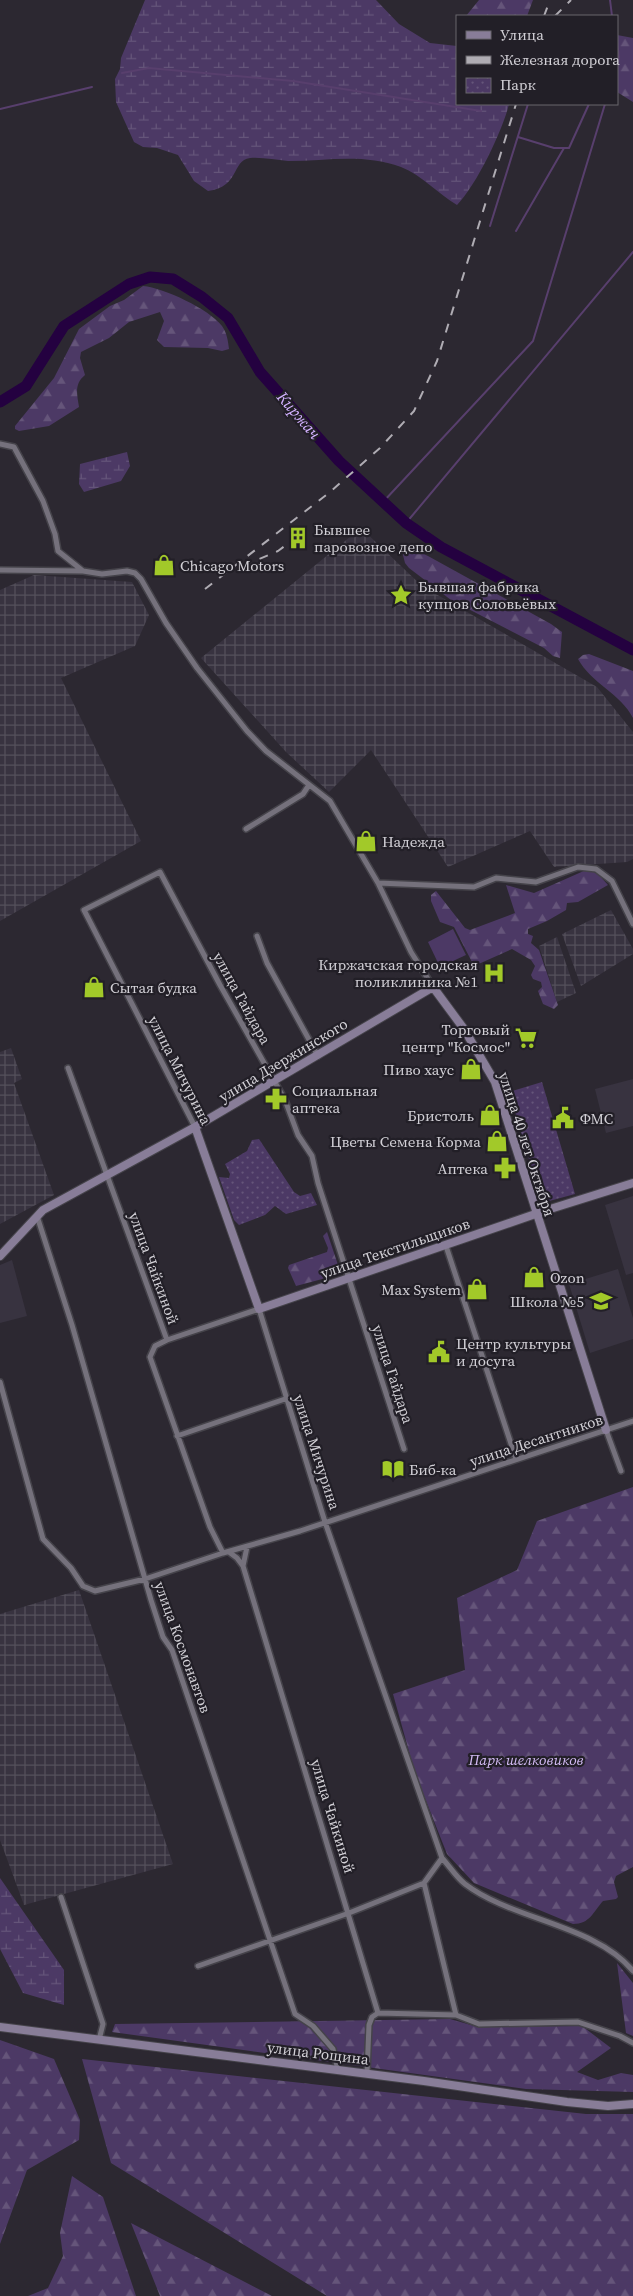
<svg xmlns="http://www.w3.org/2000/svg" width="633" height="2296" font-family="'Source Serif 4',serif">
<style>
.built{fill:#383340}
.industrial{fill:url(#industrial-grid)}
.forest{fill:url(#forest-firs)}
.wetland{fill:url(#wetland-marsh)}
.park{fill:url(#park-dots)}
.garden{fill:#4c3965}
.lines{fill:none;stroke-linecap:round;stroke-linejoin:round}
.stream{stroke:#583f6d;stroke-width:2}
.river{stroke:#240140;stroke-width:11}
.street-casing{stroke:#45434a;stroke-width:8}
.secondary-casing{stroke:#45434a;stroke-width:10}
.street{stroke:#75717c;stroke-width:5}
.secondary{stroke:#887d98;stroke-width:8}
.rail{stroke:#afacb3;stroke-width:2;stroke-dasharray:9 9;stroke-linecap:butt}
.labels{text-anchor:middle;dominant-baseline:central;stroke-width:4.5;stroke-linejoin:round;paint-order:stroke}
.poi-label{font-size:15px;fill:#d2d0d6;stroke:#221f27;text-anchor:start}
.street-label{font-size:15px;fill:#d2d0d6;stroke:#221f27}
.park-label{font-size:15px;font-style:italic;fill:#d3bbf5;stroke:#221f27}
.water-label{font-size:16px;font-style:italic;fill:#d2b1fe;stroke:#221f27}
</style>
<defs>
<pattern id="industrial-grid" width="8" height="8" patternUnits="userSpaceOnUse" patternTransform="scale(1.25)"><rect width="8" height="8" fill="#383340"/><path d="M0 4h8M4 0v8" fill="none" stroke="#54505b"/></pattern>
<pattern id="forest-firs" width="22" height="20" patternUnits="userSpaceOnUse" patternTransform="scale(1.25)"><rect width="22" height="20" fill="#4c3965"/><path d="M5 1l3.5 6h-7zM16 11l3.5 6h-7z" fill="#65557a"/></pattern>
<pattern id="wetland-marsh" width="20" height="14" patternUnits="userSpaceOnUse" patternTransform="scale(1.25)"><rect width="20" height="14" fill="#4c3965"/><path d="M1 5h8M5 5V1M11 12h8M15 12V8" fill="none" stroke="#65557a"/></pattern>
<pattern id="park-dots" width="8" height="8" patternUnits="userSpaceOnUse" patternTransform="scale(1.25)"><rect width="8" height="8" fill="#4c3965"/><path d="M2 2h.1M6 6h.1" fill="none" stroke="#65557a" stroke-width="1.8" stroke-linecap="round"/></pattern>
</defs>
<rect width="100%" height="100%" fill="#2c2831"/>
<path class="built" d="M633,1079V1126L606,1133L595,1089Z
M633,1196V1273L626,1275L605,1205Z
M12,1260L27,1316L0,1323V1265Z
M618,1269L633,1318V1339L590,1353L569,1284Z"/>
<path class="industrial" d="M361,528L422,586L597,687L633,732V859L627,862L554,867L530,831L448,867L371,750L329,792L286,752L201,658Z
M34,575L132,582L149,615L135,646L61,678L141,841L0,921V590Z
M611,910L633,949V954L581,986L562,934Z
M557,937L576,993L557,1002L539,946Z
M11,1048L22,1079L14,1083L54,1195L0,1224V1052Z
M79,1590L173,1864L24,1905L0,1840V1614Z"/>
<path class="forest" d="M479,0H533L527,16H466Z
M617,35L633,38V102L617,92Z
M143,286C164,288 209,309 222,326C227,333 228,341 229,349L222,351L208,348L164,347L157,340L164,321L160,312L129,322L109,338L81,352L80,358L85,375C74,384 77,394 79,407L49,426L19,431L15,429V426L54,378L79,329L110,306L124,300Z
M406,546L428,556L551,624L562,632L560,658L553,656L544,648L451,600L409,568L405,563L402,551Z
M589,654L633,671V718C621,694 591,683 578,659L583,655Z
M586,870L597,873L608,885L578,902L567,903L566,910L547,921L528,929V934L533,936L531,943L539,950L558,1005L554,1009L543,1004L538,991L542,987L541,982L533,979L531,975L535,966L531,960L512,949L474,966L454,927L440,922L431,901V895L436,891L465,928L470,930L515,913L506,885L534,893Z
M327,1232L341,1274L296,1286L288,1268L289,1265L327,1252L328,1248L323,1236Z
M633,1487V1867L616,1876L614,1882L618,1897L616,1899L603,1901C593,1912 590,1924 573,1924L474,1883L447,1854L415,1773L393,1694L465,1670L457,1598L517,1570L537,1521Z
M617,1963L633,1983V2036L626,2033Z
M450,2019L478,2027L582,2026L611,2048L577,2072L598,2080L621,2073L633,2075V2092L526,2089L112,2032L115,2024Z
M0,2040L54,2059L80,2120L79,2140L27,2170L0,2244Z
M82,2059L586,2114H633V2296H327L111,2163Z
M72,2176L103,2197L136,2296H28L48,2288L63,2256L60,2233Z
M131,2223L272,2296H160Z"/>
<path class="wetland" d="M145,0H376L399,24L430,43L457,46V104H509C503,130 476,186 457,205C438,194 422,175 401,167C363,153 327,161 288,161C276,160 262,157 250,158C231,161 240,187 208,191L194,181L178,155L157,148L143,147L134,142L116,102L115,79L120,69L121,58Z
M127,452L130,466L121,481L84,492L79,484L80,464Z
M0,1878L64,1970V2005L23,1993L0,1949Z"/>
<path class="park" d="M542,1082L575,1194L542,1203L509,1092Z
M259,1139L294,1192L300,1196L311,1193L317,1205L286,1214L275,1206L265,1215L239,1225L234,1220L219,1177L229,1178L230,1174L225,1164L247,1151L252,1140Z"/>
<path class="garden" d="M453,929L466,955L440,967L428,942Z"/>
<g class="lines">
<path class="stream" d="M610,0L612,16
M617,42L619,57L617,65
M122,73L149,68L293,81L481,111
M0,109L92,87
M518,137L554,148H569L589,104
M490,226L528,104
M516,231L564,148
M383,502L533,341L605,104
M406,523L633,252"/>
<path class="river" d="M0,402L26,386L64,326L129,284L150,277L173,279L202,297L228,318L260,372L339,461L406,523L441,547L633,650"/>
<g class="street-casing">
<path id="street" d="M0,444L14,447L43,501L55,534L58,551L83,571L102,574L127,571L135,573L141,579L166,623L197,668L247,731L266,751L330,801L378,883L411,952L433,987
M0,570L83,571
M246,829L303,794L309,785
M378,883L474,887L496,878L536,882L578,867L596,869L612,881L633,924
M257,936L267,963L318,1056
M68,1068L167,1340L155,1346L150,1357L210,1527L223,1553
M195,1127L84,910L160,872L220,985L285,1100L298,1135L312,1156L318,1183L404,1449
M37,1216L72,1325L151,1600L163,1637L172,1650L295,2014L313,2026L333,2049L338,2070
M446,1246L516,1459
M167,1340L259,1309L325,1522L442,1858C450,1867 457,1878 465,1884C512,1920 596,1925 633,1971
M0,1382L43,1539L71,1568L83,1586L95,1591L145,1579L223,1553L300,1531L633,1421
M606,1430L621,1471
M177,1436L285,1399
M247,1547L243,1566L378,2013L372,2017L369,2025L367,2073
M229,1552L237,1558L243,1566
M442,1858L424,1883L456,2015
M61,1897L103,2024L99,2040
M198,1966L349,1913L424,1883
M378,2013L456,2015L479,2024L578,2022L620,2036L633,2043"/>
</g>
<g class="secondary-casing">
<path id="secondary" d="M195,1127L259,1309L547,1210L633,1183
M0,1256L43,1210L195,1127L433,987L464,1029L495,1082L606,1430
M0,2027L424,2081L567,2102L608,2106L633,2104"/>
</g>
<use href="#street" class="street"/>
<use href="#secondary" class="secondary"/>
<path class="rail" d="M544,16L550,0
M555,16L571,0
M243,566L278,551L290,542
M205,589L330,492L380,448L414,411L437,361L516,104"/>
</g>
<defs>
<g id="building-bare" transform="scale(1.725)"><path d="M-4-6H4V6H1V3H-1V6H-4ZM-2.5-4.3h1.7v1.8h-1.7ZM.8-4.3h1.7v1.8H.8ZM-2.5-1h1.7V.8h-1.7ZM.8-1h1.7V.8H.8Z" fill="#a2c929" stroke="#221f27" stroke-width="2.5" paint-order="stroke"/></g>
<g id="shop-bare" transform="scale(1.725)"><path d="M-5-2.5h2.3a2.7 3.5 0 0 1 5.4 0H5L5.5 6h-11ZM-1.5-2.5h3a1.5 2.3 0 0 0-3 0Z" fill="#a2c929" stroke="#221f27" stroke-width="2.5" paint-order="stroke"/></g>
<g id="sight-bare" transform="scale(1.725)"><path d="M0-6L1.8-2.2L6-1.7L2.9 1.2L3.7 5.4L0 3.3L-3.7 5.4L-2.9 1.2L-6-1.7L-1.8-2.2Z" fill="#a2c929" stroke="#221f27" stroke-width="2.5" paint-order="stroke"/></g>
<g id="hospital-bare" transform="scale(1.725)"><path d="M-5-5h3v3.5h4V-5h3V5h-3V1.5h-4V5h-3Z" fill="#a2c929" stroke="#221f27" stroke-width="2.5" paint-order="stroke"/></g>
<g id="supermarket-bare" transform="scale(1.725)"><path d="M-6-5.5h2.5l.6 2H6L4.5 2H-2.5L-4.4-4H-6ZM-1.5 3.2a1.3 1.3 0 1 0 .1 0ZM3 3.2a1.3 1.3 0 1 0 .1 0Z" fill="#a2c929" stroke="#221f27" stroke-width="2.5" paint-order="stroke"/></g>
<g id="pharmacy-bare" transform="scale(1.725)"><path d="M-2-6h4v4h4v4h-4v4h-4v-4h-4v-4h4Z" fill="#a2c929" stroke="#221f27" stroke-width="2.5" paint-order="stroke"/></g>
<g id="civic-bare" transform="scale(1.725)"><path d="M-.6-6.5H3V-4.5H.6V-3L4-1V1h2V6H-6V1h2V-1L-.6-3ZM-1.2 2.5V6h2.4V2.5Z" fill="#a2c929" stroke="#221f27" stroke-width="2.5" paint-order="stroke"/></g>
<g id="school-bare" transform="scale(1.725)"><path d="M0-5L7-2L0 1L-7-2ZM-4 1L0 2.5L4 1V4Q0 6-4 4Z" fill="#a2c929" stroke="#221f27" stroke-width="2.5" paint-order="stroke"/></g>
<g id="library-bare" transform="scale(1.725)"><path d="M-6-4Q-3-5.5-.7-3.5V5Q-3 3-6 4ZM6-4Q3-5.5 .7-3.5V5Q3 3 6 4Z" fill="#a2c929" stroke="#221f27" stroke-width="2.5" paint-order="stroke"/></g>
</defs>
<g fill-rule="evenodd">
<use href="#building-bare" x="298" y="538"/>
<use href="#shop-bare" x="164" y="565"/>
<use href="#sight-bare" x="401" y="595"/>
<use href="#shop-bare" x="366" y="841"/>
<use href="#hospital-bare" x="494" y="973"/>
<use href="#shop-bare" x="94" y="987"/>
<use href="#supermarket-bare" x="526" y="1038"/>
<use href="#shop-bare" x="471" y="1069"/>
<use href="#pharmacy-bare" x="276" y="1099"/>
<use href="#shop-bare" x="490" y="1115"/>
<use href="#civic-bare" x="563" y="1118"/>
<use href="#shop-bare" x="497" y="1141"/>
<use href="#pharmacy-bare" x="505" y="1168"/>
<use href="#shop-bare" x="534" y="1277"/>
<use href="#shop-bare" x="477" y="1289"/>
<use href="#school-bare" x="601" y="1301"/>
<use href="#civic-bare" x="439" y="1352"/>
<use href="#library-bare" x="393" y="1469"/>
</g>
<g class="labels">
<g class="poi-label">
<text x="314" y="529">Бывшее<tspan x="314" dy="17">паровозное депо</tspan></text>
<text x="180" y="565">Chicago Motors</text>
<text x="418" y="586">Бывшая фабрика<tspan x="418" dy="17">купцов Соловьёвых</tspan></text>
<text x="382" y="841">Надежда</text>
<text x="478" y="964" text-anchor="end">Киржачская городская<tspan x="478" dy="17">поликлиника №1</tspan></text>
<text x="110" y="987">Сытая будка</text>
<text x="510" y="1029" text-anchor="end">Торговый<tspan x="510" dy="17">центр "Космос"</tspan></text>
<text x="454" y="1069" text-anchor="end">Пиво хаус</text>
<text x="292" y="1090">Социальная<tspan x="292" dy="17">аптека</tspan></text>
<text x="474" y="1115" text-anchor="end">Бристоль</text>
<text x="580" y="1118">ФМС</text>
<text x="481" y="1141" text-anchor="end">Цветы Семена Корма</text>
<text x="488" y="1168" text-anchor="end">Аптека</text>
<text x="550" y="1277">Ozon</text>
<text x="461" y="1289" text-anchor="end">Max System</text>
<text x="584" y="1301" text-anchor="end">Школа №5</text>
<text x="456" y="1343">Центр культуры<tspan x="456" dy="17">и досуга</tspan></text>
<text x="409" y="1469">Биб-ка</text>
</g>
<g class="street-label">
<text transform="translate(242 998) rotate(61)">улица Гайдара</text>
<text transform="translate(283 1060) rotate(-31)">улица Дзержинского</text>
<text transform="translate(180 1070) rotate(63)">улица Мичурина</text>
<text transform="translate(527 1144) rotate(72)">улица 40 лет Октября</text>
<text transform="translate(395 1248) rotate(-19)">улица Текстильщиков</text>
<text transform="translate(154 1268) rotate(70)">улица Чайкиной</text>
<text transform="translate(393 1374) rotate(72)">улица Гайдара</text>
<text transform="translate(536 1440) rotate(-18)">улица Десантников</text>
<text transform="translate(317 1452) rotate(72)">улица Мичурина</text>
<text transform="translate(183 1647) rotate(70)">улица Космонавтов</text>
<text transform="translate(333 1816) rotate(73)">улица Чайкиной</text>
<text transform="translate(318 2053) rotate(7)">улица Рощина</text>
</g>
<g class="park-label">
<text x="526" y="1759">Парк шелковиков</text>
</g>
<g class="water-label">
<text transform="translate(299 415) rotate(49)">Киржач</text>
</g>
</g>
<rect x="456" y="15" width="162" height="90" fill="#221f27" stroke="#68666d"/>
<rect x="466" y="31" width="25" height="8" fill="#887d98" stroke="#68666d"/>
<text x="500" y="40" font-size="15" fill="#d2d0d6">Улица</text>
<rect x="466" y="56" width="25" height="8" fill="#afacb3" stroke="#68666d"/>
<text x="500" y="65" font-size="15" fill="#d2d0d6">Железная дорога</text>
<rect x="466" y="78" width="25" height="15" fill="url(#park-dots)" stroke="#68666d"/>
<text x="500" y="90" font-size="15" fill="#d2d0d6">Парк</text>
</svg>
